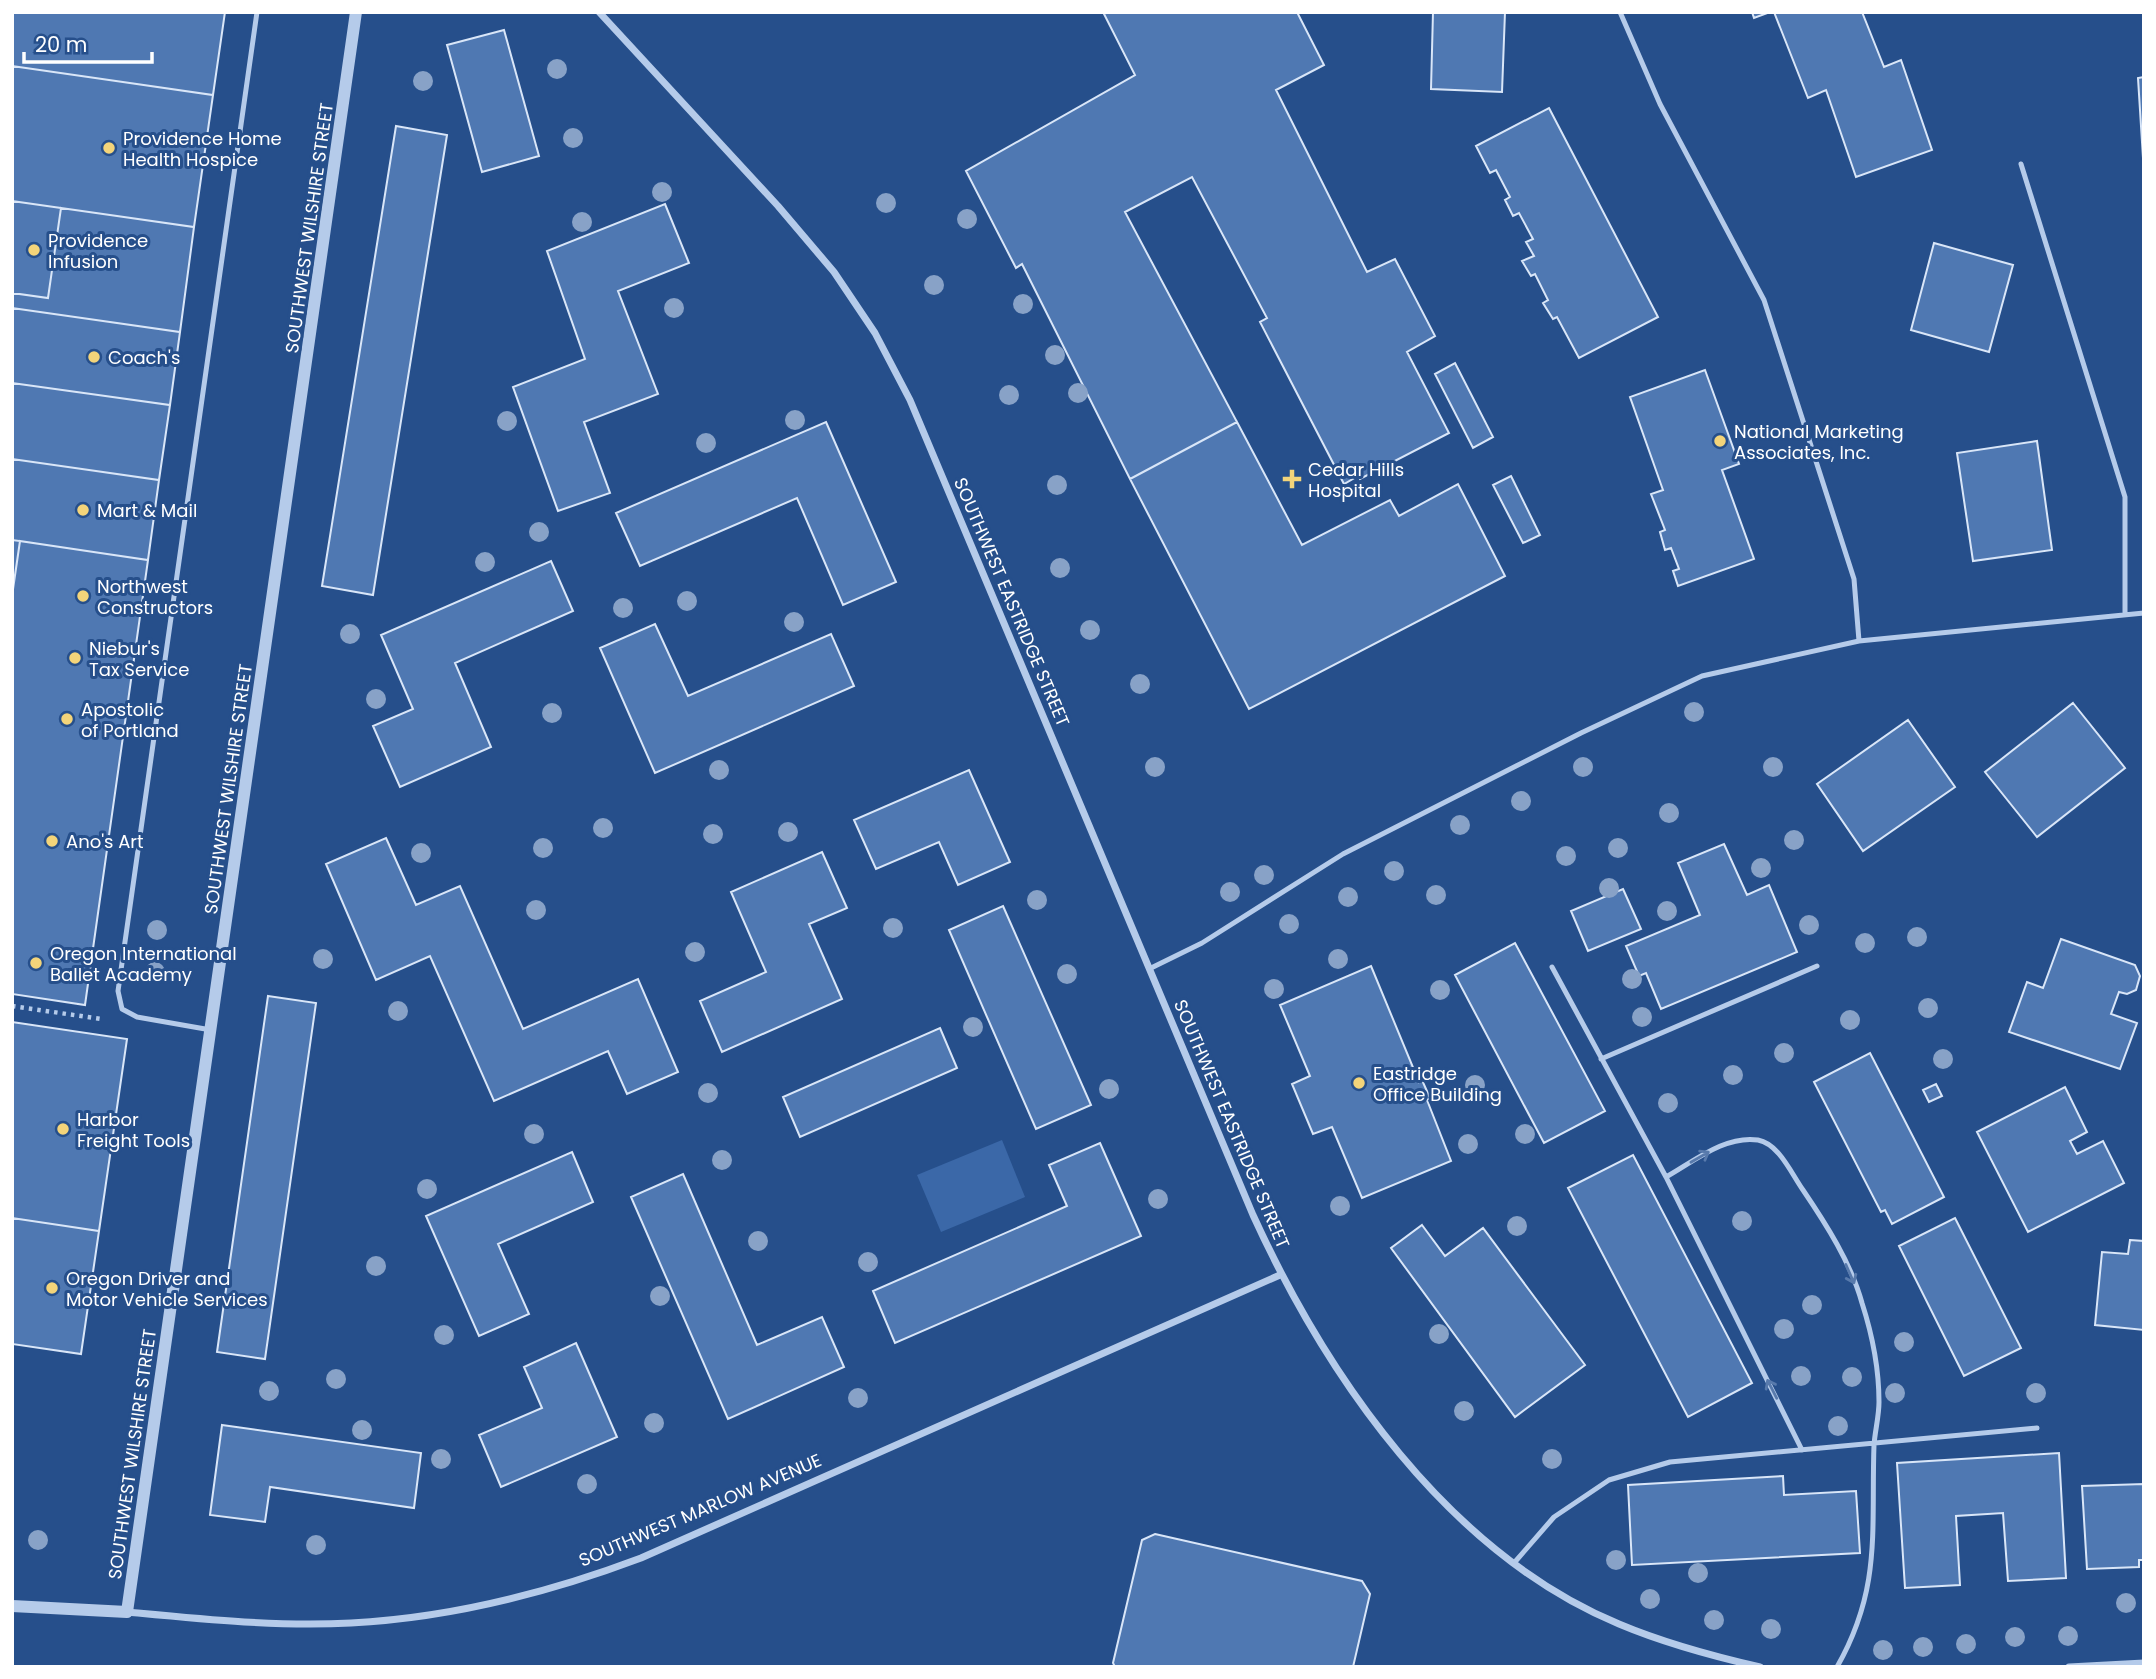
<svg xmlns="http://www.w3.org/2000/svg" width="2156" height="1679" font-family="Poppins,sans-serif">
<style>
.green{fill:#3b68a8}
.building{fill:#4f78b2;stroke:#d9e6f8;stroke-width:2}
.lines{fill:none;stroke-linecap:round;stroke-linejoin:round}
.path{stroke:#b5cbea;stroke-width:4.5;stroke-dasharray:3.5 5;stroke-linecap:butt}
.service{stroke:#b5cbea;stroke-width:5}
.minor{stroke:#b5cbea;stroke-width:7}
.tertiary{stroke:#b5cbea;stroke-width:12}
.tree{fill:#88a2c7}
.oneway{stroke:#587aac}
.poi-dot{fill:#f3d47a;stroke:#264f8b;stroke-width:2.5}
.labels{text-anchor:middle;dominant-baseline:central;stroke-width:6;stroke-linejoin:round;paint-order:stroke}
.poi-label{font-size:18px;fill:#fff;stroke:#264f8b;text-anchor:start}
.street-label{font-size:18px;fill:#fff;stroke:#264f8b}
</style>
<rect width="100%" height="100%" fill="#264f8b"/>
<path class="green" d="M1002,1140L1025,1197L941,1232L917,1175Z"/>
<path class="building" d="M12,12H225L213,95L12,66Z
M1108,12H1297L1324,65L1276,90L1367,272L1395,259L1435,336L1407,352L1449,433L1360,479L1358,476L1344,484L1260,322L1267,318L1192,177L1125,212L1237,422L1130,479L1022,264L1016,268L966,171L1135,75L1104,14Z
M1433,12H1505L1502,92L1431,89Z
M1752,12H1770L1754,18Z
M1774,12H1862L1884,67L1901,60L1932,150L1856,177L1826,90L1808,98Z
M504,30L539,156L482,172L447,45Z
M12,66L213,95L194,227L12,201Z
M2144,77V174L2138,78Z
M1549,108L1658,317L1579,358L1557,317L1553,319L1543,303L1548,300L1535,274L1531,276L1522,261L1534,256L1526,242L1533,239L1519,213L1513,216L1505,200L1510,197L1496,170L1490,173L1476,146Z
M396,126L447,135L373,595L322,586Z
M12,201L61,208L48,298L12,293Z
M665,204L689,263L618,291L658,394L584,422L610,493L558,511L513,387L585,359L547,251Z
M61,208L194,227L180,332L12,308V293L48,298Z
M1934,243L2013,265L1989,352L1911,330Z
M12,308L180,332L170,405L12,383Z
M1455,363L1493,437L1473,448L1435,374Z
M1705,370L1739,464L1722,470L1754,559L1678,586L1673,571L1679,569L1671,548L1665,550L1660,532L1665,530L1651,494L1663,490L1630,397Z
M12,383L170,405L159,480L12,459Z
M826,422L896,582L843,605L797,498L640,566L616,513Z
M1237,422L1302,545L1390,500L1399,516L1458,484L1505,576L1249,709L1130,479Z
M2037,441L2052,550L1973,561L1957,453Z
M12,459L159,480L148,560L12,540Z
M1511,476L1540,535L1523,543L1493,485Z
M12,540L20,541L14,582H12Z
M20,541L148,560L85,1005L12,994V596Z
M551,561L573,611L455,663L491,747L400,787L373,726L413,709L381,635Z
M655,624L688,696L831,634L854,686L655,773L600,648Z
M2073,703L2125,768L2037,837L1985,772Z
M1908,720L1955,787L1863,851L1817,784Z
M969,770L1010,862L958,885L939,842L876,869L854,820Z
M386,838L416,905L460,886L523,1029L638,979L678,1072L627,1094L608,1051L494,1101L430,956L376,980L326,864Z
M1724,844L1747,895L1769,885L1797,952L1661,1009L1646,973L1639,976L1626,946L1700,915L1678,863Z
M822,852L847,908L809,924L842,999L722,1052L700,1001L766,972L731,892Z
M1623,889L1641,929L1588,951L1571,911Z
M1003,906L1091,1105L1036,1129L949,930Z
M2061,939L2135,965L2140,976L2136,990L2127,994L2119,992L2111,1014L2137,1023L2120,1069L2009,1032L2027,982L2043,988Z
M1515,943L1605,1111L1544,1143L1455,975Z
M1371,966L1419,1082L1422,1080L1430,1098L1427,1100L1451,1161L1362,1198L1332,1127L1313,1134L1292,1084L1310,1076L1280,1005Z
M268,996L316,1003L265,1359L217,1352Z
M12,1022L127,1039L99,1231L12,1218Z
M940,1028L957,1068L800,1137L783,1097Z
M1870,1053L1944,1197L1892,1224L1885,1210L1881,1212L1814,1082Z
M1936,1084L1942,1096L1929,1102L1923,1090Z
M2065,1087L2087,1132L2070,1141L2077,1154L2103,1141L2124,1183L2028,1232L1977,1132Z
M1100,1143L1141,1236L895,1343L873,1291L1067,1206L1049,1165Z
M572,1152L593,1202L498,1244L529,1314L479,1336L426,1216Z
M1633,1155L1752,1383L1688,1417L1568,1188Z
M683,1174L757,1345L822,1317L844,1367L728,1419L631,1197Z
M12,1218L99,1231L81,1354L12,1344Z
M1955,1218L2021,1348L1964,1376L1899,1246Z
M1422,1225L1445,1256L1483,1228L1585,1365L1515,1417L1391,1248Z
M2130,1240L2144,1241V1330L2095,1325L2102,1252L2128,1254Z
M576,1343L617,1437L501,1487L479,1435L542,1408L524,1367Z
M222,1425L421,1453L414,1508L270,1487L265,1522L210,1515Z
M2059,1453L2066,1578L2008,1581L2003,1513L1956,1516L1960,1585L1905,1588L1897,1463Z
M1783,1476L1784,1495L1856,1491L1860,1553L1632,1565L1628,1485Z
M2144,1484V1560H2139V1567L2087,1569L2082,1486Z
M1155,1534L1362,1581L1370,1594L1353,1667H1115L1113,1663L1142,1540Z"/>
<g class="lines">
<path class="path" d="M12,1006L101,1019"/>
<path class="service" d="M1620,12L1660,104L1764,300L1854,579L1859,641
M2021,164L2125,497V615
M1552,967L1666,1177
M1149,969L1202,943L1343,854L1581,733L1702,676L1859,641L2144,613
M211,1030L137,1017L122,1009L118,991L257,12
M1601,1059L1817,966
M1802,1450L1666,1177C1693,1162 1725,1135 1758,1140C1779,1144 1791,1173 1803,1190C1826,1224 1851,1263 1862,1303C1872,1334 1879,1369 1879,1402C1879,1416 1875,1431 1874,1445C1871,1530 1882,1588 1837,1667
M1514,1563L1554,1517L1609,1480L1670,1462L2037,1428"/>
<path class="minor" d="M599,12L778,206L834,272L875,333L910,400L1253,1215C1327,1377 1448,1553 1619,1624C1664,1643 1712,1656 1760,1667
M127,1612C200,1619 277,1627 351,1623C450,1618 548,1593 641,1558L1280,1275
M2069,1667L2144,1663"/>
<path class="tertiary" d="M12,1606L127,1612L356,12"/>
</g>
<g class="tree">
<circle cx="557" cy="69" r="10"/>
<circle cx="423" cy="81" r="10"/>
<circle cx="573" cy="138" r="10"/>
<circle cx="662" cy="192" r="10"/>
<circle cx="886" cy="203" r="10"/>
<circle cx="967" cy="219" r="10"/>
<circle cx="582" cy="222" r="10"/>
<circle cx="934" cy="285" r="10"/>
<circle cx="1023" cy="304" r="10"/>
<circle cx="674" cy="308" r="10"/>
<circle cx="1055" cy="355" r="10"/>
<circle cx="1078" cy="393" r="10"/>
<circle cx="1009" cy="395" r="10"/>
<circle cx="795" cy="420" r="10"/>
<circle cx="507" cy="421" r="10"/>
<circle cx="706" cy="443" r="10"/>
<circle cx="1057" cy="485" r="10"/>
<circle cx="539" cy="532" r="10"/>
<circle cx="485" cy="562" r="10"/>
<circle cx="1060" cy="568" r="10"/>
<circle cx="687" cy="601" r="10"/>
<circle cx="623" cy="608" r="10"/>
<circle cx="794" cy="622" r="10"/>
<circle cx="1090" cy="630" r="10"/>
<circle cx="350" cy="634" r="10"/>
<circle cx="1140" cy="684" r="10"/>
<circle cx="376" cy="699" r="10"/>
<circle cx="1694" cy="712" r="10"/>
<circle cx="552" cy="713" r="10"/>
<circle cx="1155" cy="767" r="10"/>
<circle cx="1583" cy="767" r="10"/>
<circle cx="1773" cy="767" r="10"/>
<circle cx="719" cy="770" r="10"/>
<circle cx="1521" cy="801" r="10"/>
<circle cx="1669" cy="813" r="10"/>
<circle cx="1460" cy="825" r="10"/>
<circle cx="603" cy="828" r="10"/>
<circle cx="788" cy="832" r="10"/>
<circle cx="713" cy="834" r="10"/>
<circle cx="1794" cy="840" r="10"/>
<circle cx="543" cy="848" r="10"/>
<circle cx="1618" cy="848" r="10"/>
<circle cx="421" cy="853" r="10"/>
<circle cx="1566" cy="856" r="10"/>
<circle cx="1761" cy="868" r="10"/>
<circle cx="1394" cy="871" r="10"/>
<circle cx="1264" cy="875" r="10"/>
<circle cx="1609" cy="888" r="10"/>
<circle cx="1230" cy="892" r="10"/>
<circle cx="1436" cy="895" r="10"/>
<circle cx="1348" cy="897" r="10"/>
<circle cx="1037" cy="900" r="10"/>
<circle cx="536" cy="910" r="10"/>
<circle cx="1667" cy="911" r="10"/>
<circle cx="1289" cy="924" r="10"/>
<circle cx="1809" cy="925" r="10"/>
<circle cx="893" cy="928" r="10"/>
<circle cx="157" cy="930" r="10"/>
<circle cx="1917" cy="937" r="10"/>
<circle cx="1865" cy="943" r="10"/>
<circle cx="695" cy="952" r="10"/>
<circle cx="323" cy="959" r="10"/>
<circle cx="1338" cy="959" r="10"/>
<circle cx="155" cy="972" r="10"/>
<circle cx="1067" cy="974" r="10"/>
<circle cx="1632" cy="979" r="10"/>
<circle cx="1274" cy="989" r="10"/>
<circle cx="1440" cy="990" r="10"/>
<circle cx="1928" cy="1008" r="10"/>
<circle cx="398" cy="1011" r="10"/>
<circle cx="1642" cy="1017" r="10"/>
<circle cx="1850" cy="1020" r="10"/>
<circle cx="973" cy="1027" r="10"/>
<circle cx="1784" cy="1053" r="10"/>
<circle cx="1943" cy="1059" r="10"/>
<circle cx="1733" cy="1075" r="10"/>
<circle cx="1475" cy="1085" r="10"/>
<circle cx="1109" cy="1089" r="10"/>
<circle cx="708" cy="1093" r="10"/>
<circle cx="1668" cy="1103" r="10"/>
<circle cx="534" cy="1134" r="10"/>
<circle cx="1525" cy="1134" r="10"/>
<circle cx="1468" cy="1144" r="10"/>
<circle cx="722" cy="1160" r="10"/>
<circle cx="427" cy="1189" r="10"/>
<circle cx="1158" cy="1199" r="10"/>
<circle cx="1340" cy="1206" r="10"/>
<circle cx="1742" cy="1221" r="10"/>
<circle cx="1517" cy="1226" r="10"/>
<circle cx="758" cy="1241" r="10"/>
<circle cx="868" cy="1262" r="10"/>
<circle cx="376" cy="1266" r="10"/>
<circle cx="660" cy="1296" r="10"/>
<circle cx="1812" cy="1305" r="10"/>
<circle cx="1784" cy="1329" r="10"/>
<circle cx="1439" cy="1334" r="10"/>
<circle cx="444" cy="1335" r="10"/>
<circle cx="1904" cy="1342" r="10"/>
<circle cx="1801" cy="1376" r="10"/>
<circle cx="1852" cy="1377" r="10"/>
<circle cx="336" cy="1379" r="10"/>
<circle cx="269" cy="1391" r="10"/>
<circle cx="1895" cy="1393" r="10"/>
<circle cx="2036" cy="1393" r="10"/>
<circle cx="858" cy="1398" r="10"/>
<circle cx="1464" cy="1411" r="10"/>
<circle cx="654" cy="1423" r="10"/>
<circle cx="1838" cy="1426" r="10"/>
<circle cx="362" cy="1430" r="10"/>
<circle cx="441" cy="1459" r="10"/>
<circle cx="1552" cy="1459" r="10"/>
<circle cx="587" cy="1484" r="10"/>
<circle cx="38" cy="1540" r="10"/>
<circle cx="316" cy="1545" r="10"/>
<circle cx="1616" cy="1560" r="10"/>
<circle cx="1698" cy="1573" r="10"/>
<circle cx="1650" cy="1599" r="10"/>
<circle cx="2126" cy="1603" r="10"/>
<circle cx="1714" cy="1620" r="10"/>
<circle cx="1771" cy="1629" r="10"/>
<circle cx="2068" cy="1636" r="10"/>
<circle cx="2015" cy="1637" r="10"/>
<circle cx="1966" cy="1644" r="10"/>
<circle cx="1923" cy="1647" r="10"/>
<circle cx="1883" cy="1650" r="10"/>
</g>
<defs><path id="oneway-shaft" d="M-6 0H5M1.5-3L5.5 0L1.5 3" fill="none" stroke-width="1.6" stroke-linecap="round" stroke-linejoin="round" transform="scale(1.75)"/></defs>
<g class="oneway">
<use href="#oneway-shaft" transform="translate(1700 1157) rotate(-30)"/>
<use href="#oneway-shaft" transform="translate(1850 1274) rotate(66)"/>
<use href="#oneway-shaft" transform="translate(1772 1389) rotate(-117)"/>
</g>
<g class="poi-dot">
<circle cx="109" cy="148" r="7"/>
<circle cx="34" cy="250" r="7"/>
<circle cx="94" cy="357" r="7"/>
<circle cx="1720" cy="441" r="7"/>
<path d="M1288.5 468.5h7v7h7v7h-7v7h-7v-7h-7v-7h7z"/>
<circle cx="83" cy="510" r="7"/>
<circle cx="83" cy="596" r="7"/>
<circle cx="75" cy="658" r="7"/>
<circle cx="67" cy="719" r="7"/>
<circle cx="52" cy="841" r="7"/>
<circle cx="36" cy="963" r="7"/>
<circle cx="1359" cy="1083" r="7"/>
<circle cx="63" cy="1129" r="7"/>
<circle cx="52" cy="1288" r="7"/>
</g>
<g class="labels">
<g class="poi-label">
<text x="123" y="138">Providence Home<tspan x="123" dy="21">Health Hospice</tspan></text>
<text x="48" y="240">Providence<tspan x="48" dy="21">Infusion</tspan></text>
<text x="108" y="357">Coach's</text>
<text x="1734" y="431">National Marketing<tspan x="1734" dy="21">Associates, Inc.</tspan></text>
<text x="1308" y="469">Cedar Hills<tspan x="1308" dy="21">Hospital</tspan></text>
<text x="97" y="510">Mart &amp; Mail</text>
<text x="97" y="586">Northwest<tspan x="97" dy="21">Constructors</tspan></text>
<text x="89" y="648">Niebur's<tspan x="89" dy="21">Tax Service</tspan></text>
<text x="81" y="709">Apostolic<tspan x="81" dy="21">of Portland</tspan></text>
<text x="66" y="841">Ano's Art</text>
<text x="50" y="953">Oregon International<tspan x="50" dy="21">Ballet Academy</tspan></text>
<text x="1373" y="1073">Eastridge<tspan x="1373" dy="21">Office Building</tspan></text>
<text x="77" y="1119">Harbor<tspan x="77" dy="21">Freight Tools</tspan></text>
<text x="66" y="1278">Oregon Driver and<tspan x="66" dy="21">Motor Vehicle Services</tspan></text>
</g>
<g class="street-label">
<text transform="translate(309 228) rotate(-82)">SOUTHWEST WILSHIRE STREET</text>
<text transform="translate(1012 602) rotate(67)">SOUTHWEST EASTRIDGE STREET</text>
<text transform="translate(228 789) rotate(-82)">SOUTHWEST WILSHIRE STREET</text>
<text transform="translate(1232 1124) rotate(67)">SOUTHWEST EASTRIDGE STREET</text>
<text transform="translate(132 1454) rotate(-82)">SOUTHWEST WILSHIRE STREET</text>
<text transform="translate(700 1510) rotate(-23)">SOUTHWEST MARLOW AVENUE</text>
</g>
</g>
<rect width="2156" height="1679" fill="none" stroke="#ffffff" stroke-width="28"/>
<path d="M24 52v10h128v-10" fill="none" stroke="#ffffff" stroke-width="3.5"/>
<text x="35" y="52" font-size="21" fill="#ffffff" stroke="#264f8b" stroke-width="5" paint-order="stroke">20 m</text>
</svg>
